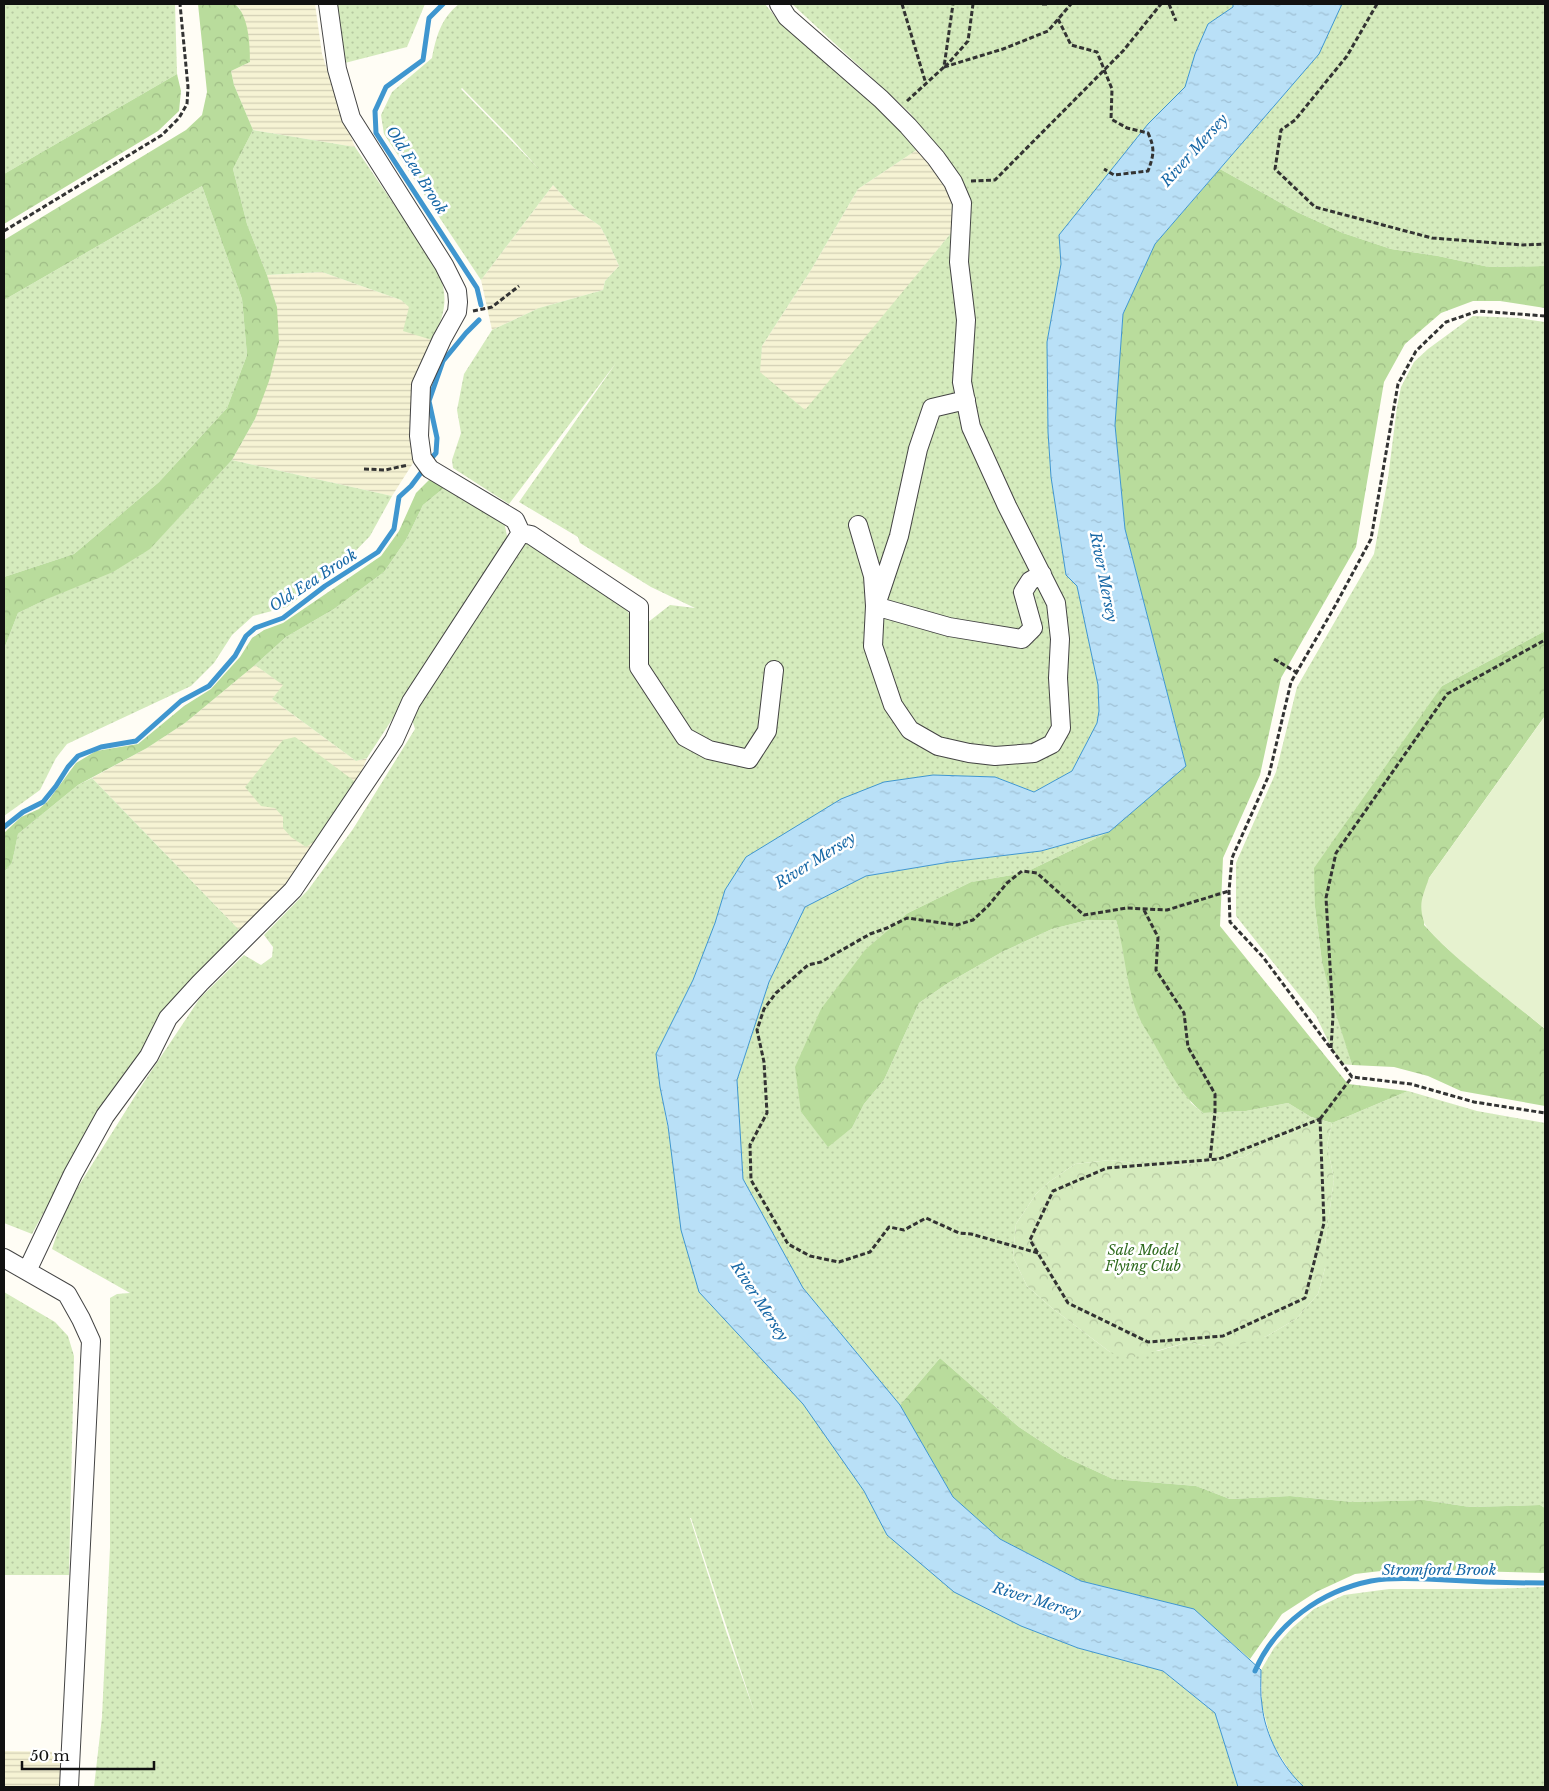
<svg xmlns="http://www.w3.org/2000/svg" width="1549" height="1791" font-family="'Libre Baskerville',serif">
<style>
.farmland{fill:url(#farmland-rules)}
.grass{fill:url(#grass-dots);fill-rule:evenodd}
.forest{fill:url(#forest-crowns)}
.park{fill:url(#park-crowns)}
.pitch{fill:#e6f2cf}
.water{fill:url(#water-ripples);stroke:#3f96cf}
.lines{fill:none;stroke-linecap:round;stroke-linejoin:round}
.stream{stroke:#3f96cf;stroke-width:5}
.minor-casing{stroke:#444;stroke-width:20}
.path{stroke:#333;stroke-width:3;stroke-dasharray:5 2.5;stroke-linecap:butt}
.minor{stroke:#fff;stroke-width:18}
.labels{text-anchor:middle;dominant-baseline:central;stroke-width:5;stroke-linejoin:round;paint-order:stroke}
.park-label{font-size:14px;font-style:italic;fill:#2f6b1f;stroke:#fff}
.water-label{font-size:15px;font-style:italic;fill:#1768a6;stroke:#fff}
</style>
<defs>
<pattern id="farmland-rules" width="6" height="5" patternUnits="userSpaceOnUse" patternTransform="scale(1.25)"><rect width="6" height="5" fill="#f6f3d4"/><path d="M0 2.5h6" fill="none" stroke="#d2cfb5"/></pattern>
<pattern id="grass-dots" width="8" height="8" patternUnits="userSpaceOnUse" patternTransform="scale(1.25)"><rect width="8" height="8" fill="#d5ebbd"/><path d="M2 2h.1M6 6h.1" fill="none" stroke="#b6c8a1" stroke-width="1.8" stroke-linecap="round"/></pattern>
<pattern id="forest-crowns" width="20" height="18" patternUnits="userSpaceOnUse" patternTransform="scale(1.25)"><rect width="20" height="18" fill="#b9dc9c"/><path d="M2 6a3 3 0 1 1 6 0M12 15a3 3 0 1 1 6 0" fill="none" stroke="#9ebc85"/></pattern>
<pattern id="park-crowns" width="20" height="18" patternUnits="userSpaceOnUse" patternTransform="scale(1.25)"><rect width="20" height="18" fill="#d5ebbd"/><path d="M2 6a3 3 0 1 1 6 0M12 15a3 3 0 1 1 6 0" fill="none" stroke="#b6c8a1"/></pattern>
<pattern id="water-ripples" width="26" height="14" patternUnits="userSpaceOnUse" patternTransform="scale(1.25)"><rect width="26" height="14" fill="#b9e0f7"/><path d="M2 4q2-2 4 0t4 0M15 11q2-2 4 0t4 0" fill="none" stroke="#9ebfd3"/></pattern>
</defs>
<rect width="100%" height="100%" fill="#fffdf5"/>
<path class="farmland" d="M235,4H315L322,54L340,110L355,147L253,130L234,85L231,71L250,62L240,8Z
M918,149L951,192L952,232L806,411L759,372L762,346L811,270L858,189Z
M553,185L574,208L600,226L605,235L619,266L605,281L603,290L539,308L492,330L481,280Z
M322,272L401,300L409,306L432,340L423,358L413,391L415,460L392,496L232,460L255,419L277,307L267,275Z
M255,665L284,685L272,699L356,761L367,758L357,783L289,883L242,933L92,778L147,748L185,723Z
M4,1751L65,1752L63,1787H4Z"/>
<path class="grass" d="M4,4H175L177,74L4,174Z
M335,4H425L407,47L341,64Z
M459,4H765L781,24L871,101L918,149L858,189L811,270L762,346L760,372L805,410L952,232L951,166L910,113L792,4H1233V7L1208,24L1195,54L1185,87L1148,124L1059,235L1061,264L1047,342L1048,432L1051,477L1066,575L1077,586L1098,685L1099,711L1097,723L1072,771L1034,792L995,777L933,775L725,890L715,923L693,980L656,1054L660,1087L699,1292L803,1403L864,1491L887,1535L1021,1626L1078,1648L1163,1671L1215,1713L1238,1787H94L102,1717L110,1547V1298L117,1294L130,1293L52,1249L66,1206L142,1085L200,998L244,955L261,965L272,957L273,947L264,935L308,890L353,829L415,729L411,716L527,540L624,604L631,618L647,623L670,605L695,608L651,587L580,543L578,537L519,502L616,363L509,504L453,468L452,460L461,433L457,410L464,374L492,330L539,308L603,290L605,281L619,266L605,235L600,226L574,208L553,185L481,280L384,134L381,115L392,92L432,58C436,37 441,18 459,4ZM462,88L512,139L538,168L461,89ZM690,1518H691L755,1714L727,1634Z
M1342,4H1545V266L1489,267L1438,256L1391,249L1343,233L1297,212L1220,169L1319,54Z
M253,130L355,147L437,268C449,296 446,313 432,340L403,331L409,307L401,300L322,272L267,275L247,224L233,169Z
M202,186L242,299L247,355L227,408L159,482L74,554L4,577V300Z
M1473,316L1518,318L1545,322V631L1442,686L1315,907L1322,962L1352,1065L1342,1064L1332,1049L1316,1016L1236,916V863L1276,772L1297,687L1374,554L1388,478L1397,407L1401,387L1414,362L1428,349Z
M232,460L392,496L370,536L341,566L287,607L253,616L232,635L214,663L191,686L67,744L56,758L40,790L4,816V649L18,613L149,549Z
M445,487L504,521L508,541L367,758L356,761L272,699L283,685L255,665L286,637L334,609L384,572L406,540L423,505Z
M295,737L357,783L321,837L306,847L291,837L283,828V817L275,808L261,806L245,787L283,740Z
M92,778L242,933L195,975L163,1016L138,1059L79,1147L32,1234L4,1223V872L12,863L18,834L78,785Z
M1109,832L1024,873L971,882L908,913L801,1112L828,1146L852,1128L864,1104L884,1080L919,1003L948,983L1002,952L1052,929L1088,920H1116L1122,941L1191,1103L1203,1113L1246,1111L1288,1103L1311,1117L1298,1131L1270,1140L1244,1157L1166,1167L1110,1160L1075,1164L1049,1182L1036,1194L1016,1224L1013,1257L1027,1286L1052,1308L1110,1352L1158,1351L1189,1342L1206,1346L1267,1336L1296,1319L1318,1294L1325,1268V1244L1334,1179L1327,1145L1332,1123L1408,1091L1477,1111L1545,1123V1508L1540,1505L1470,1507L1424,1500L1353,1502L1290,1496L1230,1499L1196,1486L1113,1479L1063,1456L1019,1427L940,1358L900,1405L803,1288L743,1179L737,1080L769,982L805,907L866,876L950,862L1041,851Z
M4,1292L55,1322L68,1336L74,1356L69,1575H4Z
M1545,1587V1787H1304L1295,1779L1272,1743L1262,1706L1261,1670L1274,1648L1292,1628L1314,1609L1344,1595L1389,1589H1490Z"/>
<path class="forest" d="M198,4H235C249,16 250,45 250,62L231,71L234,85L253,130L233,169L247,224L267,275L277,307L279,342L269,381L255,419L232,460L150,549L113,572L47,599L18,613L4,649V577L74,554L159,482L227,408L247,355L242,299L202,186L4,300V240L186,130L202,115L207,92Z
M177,74L181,91L179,111L158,131L4,224V174Z
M1220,169L1297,212L1343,233L1391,249L1438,256L1489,267L1545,266V308L1500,301H1473L1441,313L1405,344L1384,382L1356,547L1281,678L1260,775L1223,858L1220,926L1348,1084L1408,1091L1332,1123L1311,1117L1288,1103L1246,1111L1203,1113C1182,1096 1169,1071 1156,1047C1151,1037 1143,1027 1139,1017C1126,987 1125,951 1116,920H1088L1052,929L1002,952L948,983L919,1003L884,1080L864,1104L852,1128L828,1147L801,1112L795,1067L821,1009L865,950L908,913L971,882L1024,873L1109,832L1186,766L1125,529L1115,425L1123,314L1155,244Z
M432,477L445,487L423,505L406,540L384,572L334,609L286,637L255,665L185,723L147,748L78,785L18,834L12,863L4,872V833L21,817L39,809L48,801L76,763L96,751L138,744L184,706L211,689L240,657L252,638L264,630L283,623L381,556L399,531L416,493Z
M1545,631V716L1429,878L1424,925L1448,949L1545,1029V1106L1461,1091L1428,1076L1394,1067L1352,1065L1332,1001L1322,962L1315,907L1314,868L1442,686Z
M940,1358L1019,1427L1063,1456L1113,1479L1196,1486L1230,1499L1290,1496L1353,1502L1424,1500L1470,1507L1540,1505L1545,1508V1573L1398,1569L1355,1574L1316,1592L1282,1614L1250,1659L1193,1609L1081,1581L1000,1539L953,1497L900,1405Z"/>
<path class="park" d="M1311,1117L1332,1123L1327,1145L1334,1179L1325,1244V1268L1318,1294L1296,1319L1267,1336L1238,1345L1206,1346L1189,1342L1130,1358L1110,1352L1052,1308L1027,1286L1013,1257L1016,1224L1036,1194L1049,1182L1075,1164L1110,1160L1166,1167L1244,1157L1270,1140L1298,1131Z"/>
<path class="pitch" d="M1545,716V1029C1525,1012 1429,940 1424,922C1418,903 1423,896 1429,878Z"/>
<path class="water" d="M1233,4H1342L1319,54L1155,244L1123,314L1115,425L1125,529L1186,766L1109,832L1041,851L950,862L866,876L805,907L769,982L737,1080L743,1179L803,1288L900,1405L953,1497L1000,1539L1081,1581L1194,1609L1261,1670C1261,1681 1260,1694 1262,1705C1265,1735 1282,1767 1304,1787H1238L1215,1713L1163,1671L1078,1648L1021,1626L954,1592L887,1535L864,1491L803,1404L699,1292L681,1230L668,1126L660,1087L656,1054L693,980L715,923L725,890L746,857L841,799L884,782L933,775L995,777L1034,792L1072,771L1097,723L1099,711L1098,685L1077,586L1066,575L1051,477L1048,432L1047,342L1061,264L1059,235L1148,124L1185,87L1195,54L1208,24L1233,7Z"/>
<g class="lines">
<path class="stream" d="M443,4L429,18L423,60L386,87L375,111L376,133L477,288L481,305
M429,461L436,453L437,438L429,401L443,361L466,333L479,320
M4,827L23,812L43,802L56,786L68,767L78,756L101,747L136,741L181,701L209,686L235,656L246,636L255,628L283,618L325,586L378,552L394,529L399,497L411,486L423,470
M1255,1671C1275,1624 1321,1591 1371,1581C1395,1577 1422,1579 1446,1580C1479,1582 1512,1583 1545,1583"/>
<g class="minor-casing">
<path id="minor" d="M328,4L337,69L351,118L444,265L457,291L458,302L457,312L442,339L421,385L419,436L422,458L430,469L515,520L521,533
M779,4L787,17L881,99L908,126L936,158L953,182L962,203L959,262L966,320L962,382L971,427L1007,506L1056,603L1060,639L1058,678L1061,728L1052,744L1034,753L995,756L969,753L938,746L910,730L893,705L873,646L875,606L873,576L858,525
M521,533L531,535L639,607V667L685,737L709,750L749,759L767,731L774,670
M878,599L899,536L918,449L932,408L966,400
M875,606L949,627L1022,639L1033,628L1023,592L1030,581L1042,574
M4,1258L67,1294L81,1319L91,1341L69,1787
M27,1271L73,1174L105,1116L149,1056L168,1018L200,983L293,890L394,740L411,702L521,533"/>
</g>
<path class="path" d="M902,4L926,84
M1042,4H1047
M1169,4L1176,21
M1377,4L1347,56L1295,120L1281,130L1275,169L1315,207L1432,238L1523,245L1545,244
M1058,19L1071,45L1097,52L1112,89L1111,119L1127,128L1148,133C1155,148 1154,155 1148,171L1114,175L1104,169
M944,67L1003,49L1048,31L1071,4
M945,67L968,41L973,4
M907,101L944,67L953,4
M971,181L995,180L1123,51L1161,4
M4,231L162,135L179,118L187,104L188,87L180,4
M473,311L492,307L519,286
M1545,316L1478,311L1446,322L1416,351L1398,384L1371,539L1335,606L1291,682L1269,775L1232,858L1229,891L1230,922L1263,957L1352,1077L1411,1084L1474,1102L1545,1113
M364,469L385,470L408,465
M1274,659L1296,672
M1144,910L1158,937L1156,970L1184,1013L1188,1047L1215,1094V1112L1210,1160
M1331,1048L1333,1016L1326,898L1336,853L1447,694L1545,640
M1320,1119L1324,1223L1305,1298L1223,1336L1148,1342L1068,1303L1030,1240L1053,1191L1107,1168L1219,1159Z
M1320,1119L1352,1077
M1038,1253L971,1234L959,1233L926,1218L904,1230L889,1227L870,1252L839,1262L810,1256L788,1244L751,1180L750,1145L767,1113L764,1062L757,1030L764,1009L776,993L808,965L821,962L870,934L887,928L907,918L957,925L973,920L988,906L1007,883L1022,871L1037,873L1084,915L1127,908L1167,910L1229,891"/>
<use href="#minor" class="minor"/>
</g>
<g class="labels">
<g class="park-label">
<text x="1143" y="1250">Sale Model<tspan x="1143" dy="16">Flying Club</tspan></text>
</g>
<g class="water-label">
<text transform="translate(1194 150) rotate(-48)">River Mersey</text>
<text transform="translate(417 170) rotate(58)">Old Eea Brook</text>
<text transform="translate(1104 577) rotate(79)">River Mersey</text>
<text transform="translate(313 580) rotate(-33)">Old Eea Brook</text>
<text transform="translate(815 860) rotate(-32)">River Mersey</text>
<text transform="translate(760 1301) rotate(57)">River Mersey</text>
<text x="1439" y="1569">Stromford Brook</text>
<text transform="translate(1037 1600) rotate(17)">River Mersey</text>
</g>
</g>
<rect width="1549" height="1791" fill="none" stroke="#111111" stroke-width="10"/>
<path d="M22 1761v8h132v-8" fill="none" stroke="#111111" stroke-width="2.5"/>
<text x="30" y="1761" font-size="15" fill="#111111" stroke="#ffffff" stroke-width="4" paint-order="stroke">50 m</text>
</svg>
